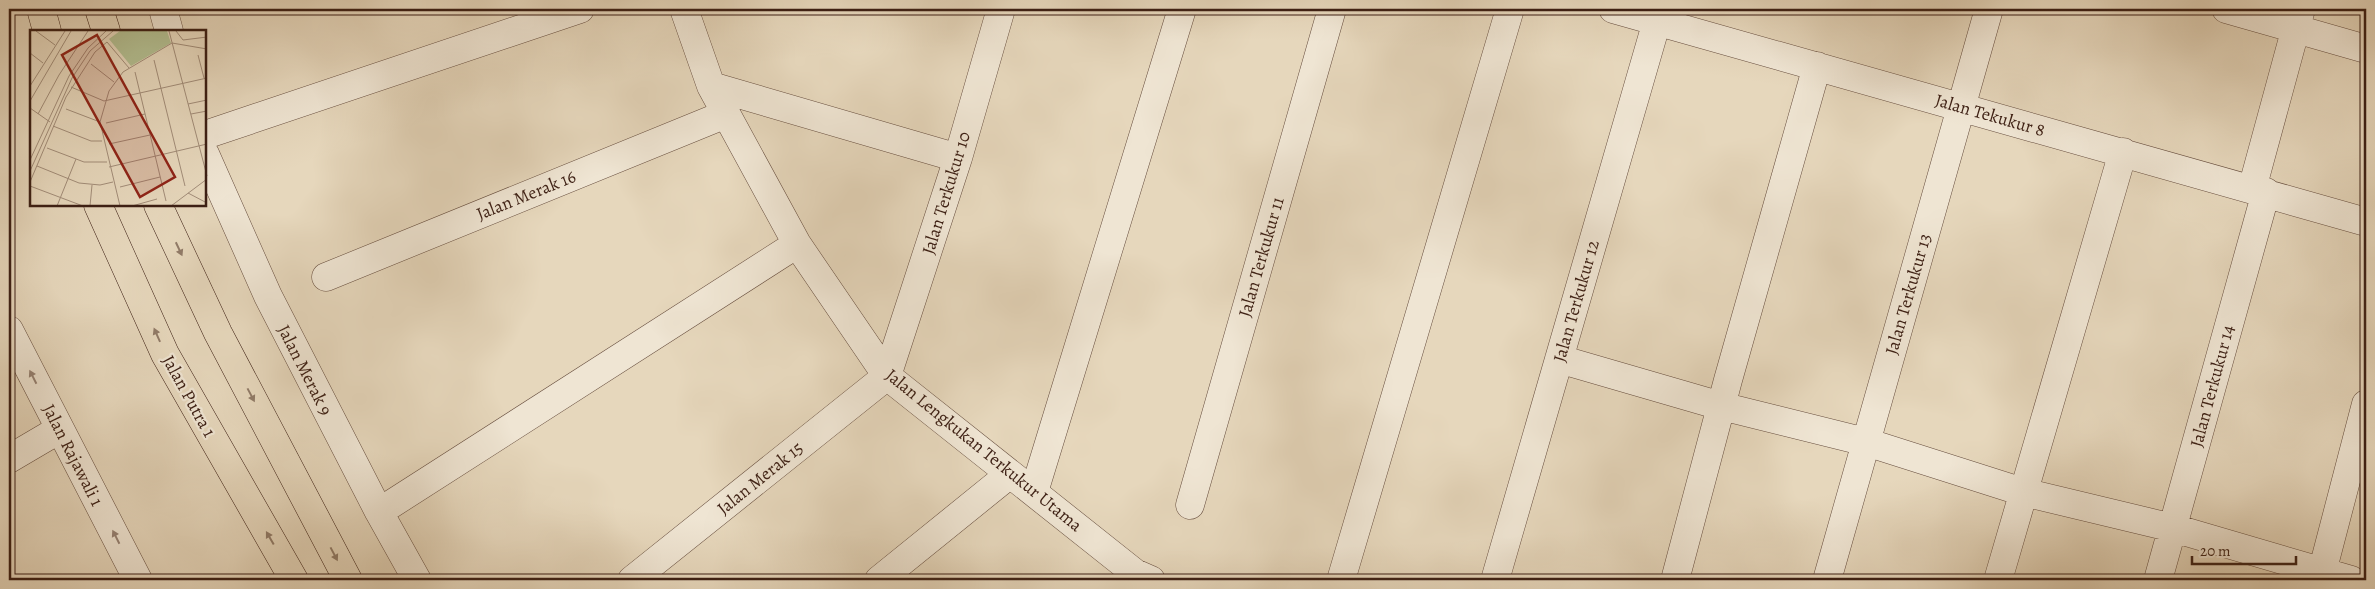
<svg xmlns="http://www.w3.org/2000/svg" width="2375" height="589" font-family="Alegreya,serif">
<style>
.lines{fill:none;stroke-linecap:round;stroke-linejoin:round}
.minor-casing{stroke:#664d3e;stroke-width:29}
.major-casing{stroke:#3c1f14;stroke-width:29}
.minor{stroke:#efe5d3;stroke-width:28}
.major{stroke:#e6d7bc;stroke-width:28}
.oneway{fill:#917b68}
.oneway2{fill:#968274}
.labels{text-anchor:middle;dominant-baseline:central;stroke-width:4.5;stroke-linejoin:round;paint-order:stroke}
.street-label{font-size:18px;fill:#3c1f14;stroke:#efe5d3}
.inset-road{fill:none;stroke:#a28d79;stroke-width:1}
.view{fill:#8f2418;fill-opacity:0.15;stroke:#8f2418;stroke-width:2.5}
.inset-edge{fill:none;stroke:#3c1f14;stroke-width:2.5}
</style>
<rect width="100%" height="100%" fill="#e6d7bc"/>
<filter id="stains"><feTurbulence type="fractalNoise" baseFrequency=".004" numOctaves="4"/><feColorMatrix values="0 0 0 0 .2 0 0 0 0 .09 0 0 0 0 .02 0 0 0 .5 -.17"/></filter>
<radialGradient id="worn" r=".72"><stop offset=".6" stop-color="#630" stop-opacity="0"/><stop offset="1" stop-color="#630" stop-opacity=".3"/></radialGradient>
<g class="lines">
<g class="minor-casing">
<path id="minor" d="M163,9L169,31
M684,9L711,86L797,244L887,376L1135,573L1151,580
M1613,9L2366,222
M2226,9L2366,49
M711,86L958,158
M205,135L580,9
M205,154L268,296L379,512L417,580
M2252,189L2301,9
M326,277L726,114
M9,330L138,580
M1559,359L1721,406L1866,442L2023,492L2173,528L2351,580
M887,376L958,158L1001,9
M9,459L60,429
M1034,492L1182,9
M1190,505L1332,9
M379,512L797,244
M632,580L887,376
M879,580L1010,474
M1341,580L1510,9
M1495,580L1657,21
M1675,580L1728,380L1817,66
M1827,580L1989,9
M1998,580L2123,152
M2158,580L2266,192
M2320,580L2366,404"/>
</g>
<g class="major-casing">
<path id="major" d="M41,9L47,31
M99,9L106,31
M98,205L165,354L294,580
M158,205L218,333L348,580"/>
</g>
<use href="#minor" class="minor"/>
<use href="#major" class="major"/>
</g>
<defs><path id="oneway-solid" d="M-6-.8H1V-3.2L6.5 0L1 3.2V.8H-6Z" transform="scale(1.25)"/></defs>
<g class="oneway">
<use href="#oneway-solid" transform="translate(179 249) rotate(65)"/>
<use href="#oneway-solid" transform="translate(157 335) rotate(-114)"/>
<use href="#oneway-solid" transform="translate(251 395) rotate(62)"/>
<use href="#oneway-solid" transform="translate(270 538) rotate(-120)"/>
<use href="#oneway-solid" transform="translate(334 554) rotate(62)"/>
</g>
<g class="oneway2">
<use href="#oneway-solid" transform="translate(33 377) rotate(-117)"/>
<use href="#oneway-solid" transform="translate(116 537) rotate(-117)"/>
</g>
<g class="labels">
<g class="street-label">
<text transform="translate(1990 115) rotate(16)">Jalan Tekukur 8</text>
<text transform="translate(946 193) rotate(-73)">Jalan Terkukur 10</text>
<text transform="translate(526 195) rotate(-22)">Jalan Merak 16</text>
<text transform="translate(1261 257) rotate(-74)">Jalan Terkukur 11</text>
<text transform="translate(1908 294) rotate(-74)">Jalan Terkukur 13</text>
<text transform="translate(1576 301) rotate(-74)">Jalan Terkukur 12</text>
<text transform="translate(305 370) rotate(63)">Jalan Merak 9</text>
<text transform="translate(2212 386) rotate(-75)">Jalan Terkukur 14</text>
<text transform="translate(189 396) rotate(61)">Jalan Putra 1</text>
<text transform="translate(984 450) rotate(39)">Jalan Lengkukan Terkukur Utama</text>
<text transform="translate(73 455) rotate(63)">Jalan Rajawali 1</text>
<text transform="translate(760 478) rotate(-39)">Jalan Merak 15</text>
</g>
</g>
<g transform="translate(30 30)">
<rect width="176" height="176" fill="#e6d7bc"/>
<path d="M90,1H137L141,13L101,36L79,9Z" fill="#b3bf92"/>
<path class="inset-road" d="M6,1L25,15M139,1L177,146M146,1L153,10L177,7M0,23L13,33M168,25L174,48M124,30L155,156M61,34L84,52M105,42L136,171M0,56L35,1M41,57L74,71M0,71L41,1M74,71L177,48M158,74L177,70M0,78L20,92M36,79L70,92M8,84L29,45L58,1M161,84L177,81M76,93L115,84M23,96L61,111H72M79,114L120,105M17,118L54,132H77M0,130L39,46L58,18L76,1M7,136L49,153L70,155L83,152M79,137L177,114M0,141L42,48L60,21L83,1M0,152L36,67L65,22L77,12L99,38M0,156L53,176M90,157L130,147M158,163L177,173M27,176L46,129M60,176L62,155M90,176L70,92L79,61L93,42L142,13L177,19M102,176L127,169M141,176L177,149"/>
<path class="view" d="M67,5L145,147L110,167L32,25Z"/>
<rect width="176" height="176" class="inset-edge"/>
</g>
<rect width="2375" height="589" fill="none" stroke="#e6d7bc" stroke-width="30"/>
<rect x="10" y="10" width="2355" height="569" fill="none" stroke="#3c1f14" stroke-width="2.5"/>
<rect x="15" y="15" width="2345" height="559" fill="none" stroke="#3c1f14"/>
<path d="M2192 556v8h104v-8" fill="none" stroke="#3c1f14" stroke-width="2.5"/>
<text x="2200" y="556" font-size="15" fill="#3c1f14" stroke="#efe5d3" stroke-width="4" paint-order="stroke">20 m</text>
<rect width="100%" height="100%" filter="url(#stains)"/>
<rect width="100%" height="100%" fill="url(#worn)"/>
</svg>
